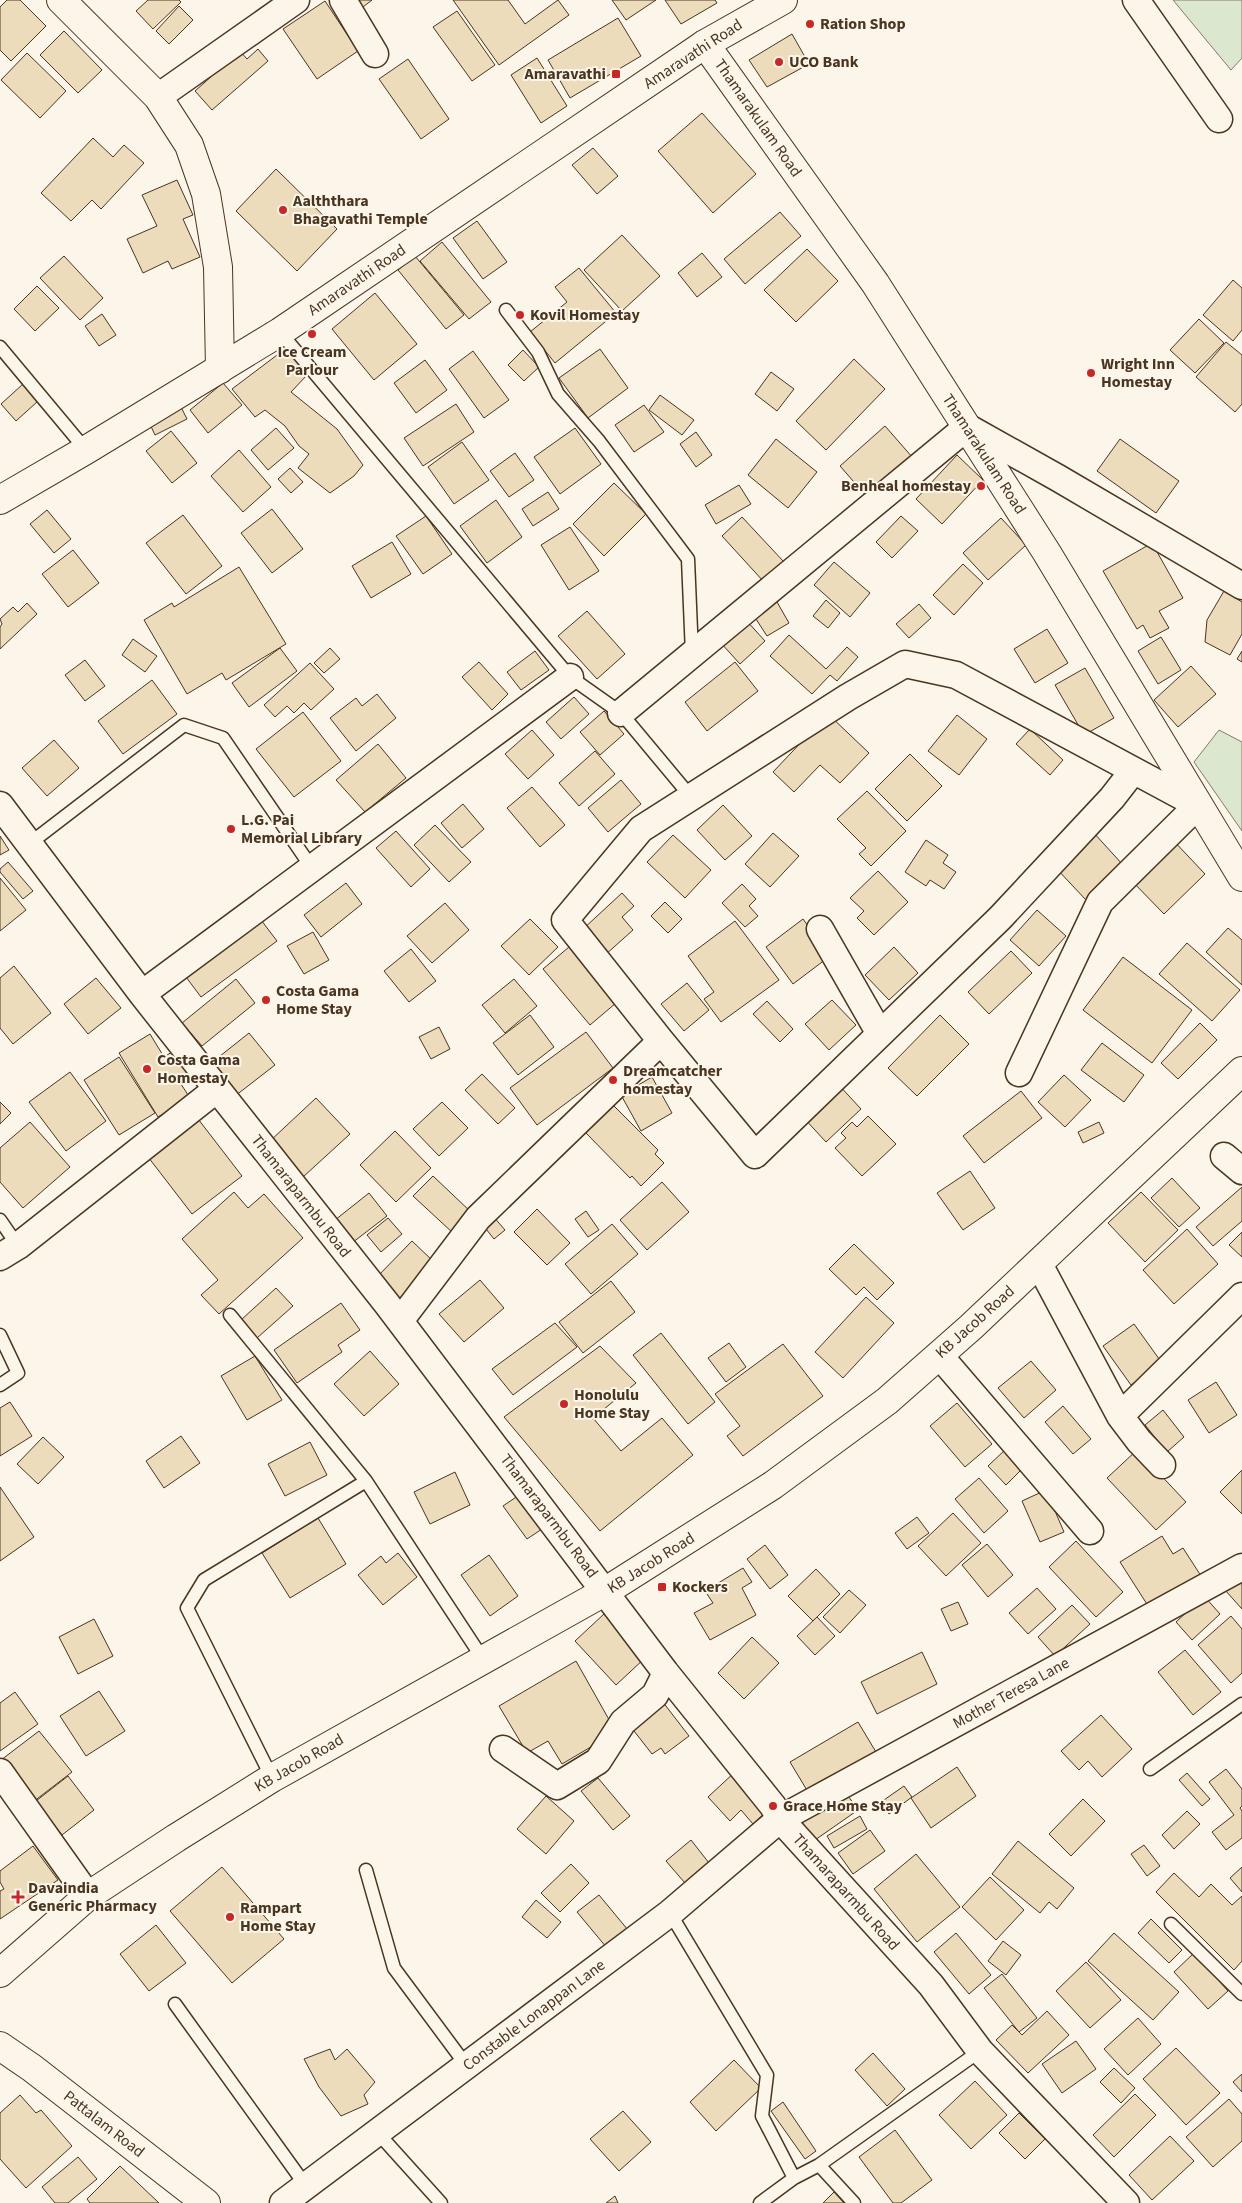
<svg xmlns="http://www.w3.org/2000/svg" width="1242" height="2203" font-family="'Source Sans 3',sans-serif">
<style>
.green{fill:#dce7d0;stroke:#887966}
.building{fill:#ecdcbc;stroke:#4a3520}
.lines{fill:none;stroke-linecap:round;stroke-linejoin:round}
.service-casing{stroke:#4a3520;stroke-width:15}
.minor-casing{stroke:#4a3520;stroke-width:29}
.tertiary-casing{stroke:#4a3520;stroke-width:30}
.secondary-casing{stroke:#4a3520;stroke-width:30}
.service{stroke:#fbf6e9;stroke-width:12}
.minor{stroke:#fbf6e9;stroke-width:26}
.tertiary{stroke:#fbf6e9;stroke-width:28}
.secondary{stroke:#fbf6e9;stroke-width:28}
.poi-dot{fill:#c62828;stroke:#fbf6e9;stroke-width:2}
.labels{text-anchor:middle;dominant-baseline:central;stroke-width:4;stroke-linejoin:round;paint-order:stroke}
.poi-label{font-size:16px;font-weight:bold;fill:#4a3520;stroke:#fbf6e9;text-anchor:start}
.street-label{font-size:16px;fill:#4a3520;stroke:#fbf6e9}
</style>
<rect width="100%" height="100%" fill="#fbf6e9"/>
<path class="green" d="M1173,0H1242V58L1231,70Z
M1219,730L1242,742V831L1194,762Z"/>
<path class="building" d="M7,0H20L46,26L11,61L0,50V7Z
M148,0H179L181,2L153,29L136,11Z
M351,0H372L359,10Z
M453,0H508L525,24L558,0L569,15L499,65Z
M612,0H656L626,20Z
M665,0H715L717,3L681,24Z
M325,1L358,51L317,79L283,29Z
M179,6L193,20L169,44L156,31Z
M457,11L495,65L472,81L433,27Z
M618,18L641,56L570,98L548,60Z
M64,31L102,70L78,93L40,55Z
M792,34L809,64L767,87L749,60Z
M258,49L268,61L212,110L195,91L240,51L247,59Z
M27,53L66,91L40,118L1,80Z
M537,58L567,106L541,123L511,75Z
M408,59L449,119L421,139L379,79Z
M702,113L756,174L713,213L658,151Z
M93,138L113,157L124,145L144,163L101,209L92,200L71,221L41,193Z
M593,148L618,176L597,194L572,165Z
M276,169L337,229L297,271L236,211Z
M177,180L193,215L183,219L200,257L172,269L168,261L143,273L127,239L157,226L142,195Z
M780,212L801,236L745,284L724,259Z
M477,221L507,262L483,279L453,238Z
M622,235L660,276L622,311L584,270Z
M442,242L491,302L469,319L420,261Z
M807,249L838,281L796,322L764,290Z
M702,253L722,277L697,297L678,273Z
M64,256L103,298L80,320L40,278Z
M415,256L464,315L446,329L398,270Z
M579,268L616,313L555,363L530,332L567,302L555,287Z
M1233,280L1242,288V330L1233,341L1203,315Z
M37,286L59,308L35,331L14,309Z
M375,293L417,344L374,380L332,329Z
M102,314L116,335L99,346L85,326Z
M1199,319L1224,343L1195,373L1170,350Z
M1226,342L1242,355V404L1235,412L1196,377Z
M285,349L308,374L291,392L337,429L363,465L354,476L330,493L298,468L309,454L299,446L285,426L265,410L255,417L232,389Z
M600,349L628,388L588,418L559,378Z
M523,350L539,367L524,381L508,365Z
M473,351L509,400L484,418L449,369Z
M854,359L885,389L826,450L796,421Z
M425,360L447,390L416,413L394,383Z
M771,372L794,389L777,411L755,394Z
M223,383L242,405L208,433L190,410Z
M23,384L38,401L16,421L1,404Z
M660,395L694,420L682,435L649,410Z
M456,404L474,432L423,466L404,438Z
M180,405L187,419L155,435L148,420Z
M644,405L664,432L634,452L615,425Z
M885,426L913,458L868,498L840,466Z
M276,428L294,448L268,470L251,450Z
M575,428L601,464L560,494L534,457Z
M171,431L197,463L172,483L146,451Z
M696,432L712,455L696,467L680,444Z
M776,439L817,472L788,508L748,475Z
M1120,439L1179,481L1156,513L1097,471Z
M462,442L489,480L454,504L428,467Z
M239,450L271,487L243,512L211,476Z
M515,453L534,480L509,497L490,471Z
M957,455L983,480L942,524L916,499Z
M290,468L303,482L291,493L278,479Z
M614,483L646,514L604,556L573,524Z
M739,485L751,504L716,524L705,505Z
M548,492L559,509L533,526L522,509Z
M496,500L522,537L487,563L460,526Z
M272,509L303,549L272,573L241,533Z
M47,510L71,539L54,553L30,524Z
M183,515L222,566L186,594L146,543Z
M426,516L452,554L423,574L396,536Z
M901,516L918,531L892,558L876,542Z
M742,517L784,562L764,582L722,536Z
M1001,518L1026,545L988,580L963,553Z
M570,527L599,571L569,590L541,545Z
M392,542L411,574L371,598L352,566Z
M1152,543L1183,598L1159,611L1169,628L1150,638L1143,625L1137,629L1103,571Z
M73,550L99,583L68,607L42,574Z
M834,562L870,593L850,617L814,585Z
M963,564L983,583L954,615L933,595Z
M239,567L286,644L226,680L222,673L187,694L144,620L172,603L174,607Z
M1224,591L1242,602V634L1230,655L1205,642L1207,620Z
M826,600L840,613L828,628L813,616Z
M777,602L789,623L767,636L754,616Z
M27,603L37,614L0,649V627L2,624L0,619L13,607L18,612Z
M919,604L931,618L909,638L896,624Z
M587,611L625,654L597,679L558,636Z
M745,619L765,641L740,664L720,642Z
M1047,629L1068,663L1035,683L1014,649Z
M789,635L826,669L847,647L858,657L837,681L830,675L812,694L770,656Z
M1161,637L1181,670L1158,684L1138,651Z
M133,639L157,656L145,672L122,655Z
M280,648L297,671L249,707L232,683Z
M330,648L340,659L324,673L314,663Z
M535,651L549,670L521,690L507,672Z
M1242,651V662L1237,659Z
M85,660L105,686L85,701L65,675Z
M479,662L508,694L492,710L462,677Z
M735,662L758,691L707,731L685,702Z
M310,663L334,689L311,710L304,703L294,713L287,706L275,717L264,705Z
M1191,666L1216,694L1178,727L1154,700Z
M1085,668L1114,718L1084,735L1055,685Z
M152,680L177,714L123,754L98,721Z
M377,694L396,718L356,751L330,718L356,698L362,706Z
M574,697L589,714L561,739L546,722Z
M604,711L624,734L600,755L580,732Z
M303,712L341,761L294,797L256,749Z
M828,714L869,753L840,783L820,765L794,792L773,772Z
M957,715L987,739L959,775L928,751Z
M1030,729L1063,760L1050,775L1016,744Z
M532,730L554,755L528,779L505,754Z
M54,740L79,768L47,796L22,768Z
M378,744L406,778L365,812L336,780Z
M595,751L615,774L579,806L559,783Z
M910,754L942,786L907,821L875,789Z
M621,780L641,804L608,832L588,808Z
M532,787L565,825L540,847L507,808Z
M867,791L906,831L871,866L859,854L866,848L837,819Z
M463,804L484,829L462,848L441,823Z
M723,805L752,836L725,860L697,830Z
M435,825L471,862L449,882L414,845Z
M396,831L430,869L411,887L376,848Z
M1093,832L1123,865L1086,900L1055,867Z
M773,833L799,856L770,887L745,864Z
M673,835L711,870L685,898L647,862Z
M0,836L9,850L0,855Z
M1171,838L1205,874L1164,914L1129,878Z
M926,840L948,855L943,863L956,872L944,889L930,880L926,886L905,872Z
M8,862L33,891L23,899L0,872V869Z
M878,871L908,902L874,935L857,918L864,911L850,898Z
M0,878L26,910L0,931Z
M346,883L362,904L321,937L304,915Z
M742,884L756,899L749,906L758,916L745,927L722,903Z
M622,893L634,906L622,917L633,930L605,955L582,930Z
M665,902L682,919L668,933L651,916Z
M445,903L469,930L432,963L407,936Z
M1037,910L1066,936L1039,966L1010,940Z
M258,916L277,941L201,997L183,973Z
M530,919L558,947L529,975L501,946Z
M803,919L830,956L793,984L766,947Z
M735,921L779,980L721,1022L704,999L714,992L688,956Z
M1228,928L1242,940V985L1206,952Z
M313,932L329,960L304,974L287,946Z
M1187,943L1240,990L1212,1021L1159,974Z
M569,947L616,1003L590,1025L543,969Z
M894,947L918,973L889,1000L865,975Z
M411,949L436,981L409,1002L384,971Z
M1011,951L1032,973L989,1014L968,992Z
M1123,957L1192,1010L1152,1063L1083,1010Z
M14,966L51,1013L13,1044L0,1028V978Z
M96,978L121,1008L88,1034L64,1004Z
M236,979L255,1003L202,1046L182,1023Z
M514,979L537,1006L505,1033L482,1005Z
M687,983L709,1010L684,1031L661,1004Z
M832,1000L856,1025L829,1050L805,1024Z
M767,1001L793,1029L780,1042L753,1014Z
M530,1015L554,1047L518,1075L493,1043Z
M940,1015L969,1044L917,1096L888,1068Z
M1200,1023L1217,1040L1178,1079L1161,1063Z
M439,1027L450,1049L431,1059L419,1037Z
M586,1032L613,1068L537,1125L510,1088Z
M249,1033L275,1065L235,1096L210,1064Z
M150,1034L164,1057L175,1050L190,1074L179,1081L190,1098L158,1117L119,1053Z
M1102,1043L1144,1075L1124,1102L1081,1070Z
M119,1057L155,1113L119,1135L84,1080Z
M70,1072L106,1121L66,1151L29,1102Z
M482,1074L515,1108L498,1124L465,1090Z
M1064,1075L1091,1100L1065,1127L1038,1102Z
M652,1077L672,1113L641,1131L621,1095Z
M837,1083L861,1109L826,1142L802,1116Z
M1021,1091L1042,1118L984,1163L963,1136Z
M316,1098L350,1134L303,1177L270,1141Z
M0,1102L11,1113L0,1124Z
M442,1102L468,1128L439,1156L413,1129Z
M612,1104L658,1150L655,1154L664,1163L641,1186L632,1176L630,1178L584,1131Z
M195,1115L242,1176L192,1214L145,1153Z
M868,1116L896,1144L862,1176L835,1148L846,1138L841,1133L852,1122L857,1127Z
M30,1122L70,1167L23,1208L0,1182V1148Z
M1099,1122L1104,1133L1083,1143L1078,1132Z
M395,1131L431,1168L396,1202L360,1165Z
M970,1171L995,1208L963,1230L937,1193Z
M433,1176L472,1213L453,1233L413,1196Z
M1172,1178L1200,1208L1179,1227L1151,1198Z
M662,1182L689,1212L647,1250L620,1220Z
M1242,1187V1221L1213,1246L1196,1227Z
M234,1192L248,1208L264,1194L303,1238L219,1314L201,1295L218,1280L182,1239Z
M1141,1192L1178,1230L1145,1262L1108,1223Z
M369,1193L387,1216L348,1246L330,1224Z
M537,1209L570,1243L547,1265L514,1232Z
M586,1211L599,1230L588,1237L575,1219Z
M492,1215L505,1230L494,1239L482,1224Z
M388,1218L402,1234L381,1252L367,1235Z
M612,1224L638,1254L591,1294L565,1264Z
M1187,1229L1218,1264L1174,1304L1143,1270Z
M1242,1232V1257L1229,1245Z
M412,1241L435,1263L400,1299L377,1277Z
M854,1244L894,1283L877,1300L864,1287L856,1295L829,1269Z
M480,1280L504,1308L464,1342L439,1314Z
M611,1281L635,1312L583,1353L559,1322Z
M276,1288L293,1306L257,1338L241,1320Z
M866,1297L894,1323L843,1378L815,1352Z
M341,1303L360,1330L338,1345L342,1352L297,1383L274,1350Z
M555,1323L577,1347L513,1395L492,1369Z
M1134,1324L1162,1363L1131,1385L1103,1346Z
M661,1333L715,1402L688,1424L633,1355Z
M729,1343L746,1367L726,1382L708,1358Z
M783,1344L823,1396L743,1456L727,1436L740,1426L715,1394Z
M600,1346L636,1383L593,1418L621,1451L662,1418L693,1455L600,1531L504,1417Z
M370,1351L399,1384L364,1416L334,1384Z
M255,1356L282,1400L247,1420L221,1376Z
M1031,1361L1056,1390L1024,1418L998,1388Z
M1216,1382L1237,1415L1209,1433L1188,1400Z
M10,1402L32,1436L0,1456V1408Z
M957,1403L992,1444L965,1467L930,1426Z
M1063,1406L1091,1439L1073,1454L1045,1422Z
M1163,1410L1184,1437L1167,1452L1145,1425Z
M181,1436L200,1463L164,1488L146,1461Z
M43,1437L64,1457L38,1484L17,1464Z
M310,1442L327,1475L285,1496L268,1464Z
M1006,1449L1024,1467L1006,1485L988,1466Z
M1137,1450L1186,1502L1156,1530L1107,1478Z
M1242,1470V1514L1220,1492Z
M455,1472L470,1505L430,1524L414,1492Z
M979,1478L1008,1511L984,1533L955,1499Z
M0,1487L34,1537L0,1561Z
M528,1489L551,1523L527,1539L503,1506Z
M1046,1490L1064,1532L1040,1542L1022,1501Z
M953,1513L981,1543L946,1576L918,1546Z
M917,1517L929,1533L907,1549L895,1533Z
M318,1518L346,1564L290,1598L262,1553Z
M1162,1536L1173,1554L1183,1548L1203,1579L1152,1612L1120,1562Z
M1076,1541L1123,1592L1096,1617L1049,1567Z
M987,1544L1013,1575L988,1597L962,1565Z
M765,1545L788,1575L770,1589L747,1559Z
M398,1553L417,1577L383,1605L358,1575L381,1556L386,1563Z
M489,1555L518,1596L490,1616L461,1575Z
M743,1568L752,1582L742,1588L756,1615L710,1640L694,1613L713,1603L705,1591Z
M816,1569L840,1594L813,1621L788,1596Z
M1242,1575V1609L1225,1590Z
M1037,1588L1056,1609L1028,1634L1009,1613Z
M849,1590L866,1605L840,1633L823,1617Z
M1204,1596L1220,1614L1192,1640L1176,1622Z
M958,1602L968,1624L951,1631L941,1609Z
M1072,1605L1090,1624L1055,1656L1038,1637Z
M604,1614L645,1658L616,1685L575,1641Z
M1231,1616L1242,1629V1673L1231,1683L1198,1645Z
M817,1617L835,1636L815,1655L797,1636Z
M94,1619L113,1656L78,1674L59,1637Z
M752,1637L779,1663L744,1699L718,1673Z
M1185,1650L1221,1692L1193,1715L1158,1672Z
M922,1652L937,1684L877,1714L861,1682Z
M576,1661L616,1732L562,1764L548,1741L527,1753L499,1706Z
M99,1691L125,1731L86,1756L60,1716Z
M15,1692L38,1724L0,1751V1703Z
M659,1697L689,1736L665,1754L661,1748L652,1754L627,1722Z
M1101,1715L1132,1749L1102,1777L1088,1761L1079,1770L1061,1751Z
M858,1722L876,1752L808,1792L790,1762Z
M39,1731L72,1772L33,1802L1,1760Z
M957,1767L976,1796L931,1828L911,1798Z
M1226,1769L1242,1789V1806L1240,1808L1242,1811V1838L1226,1850L1212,1832L1234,1815L1209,1782Z
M736,1771L770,1808L753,1824L741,1810L730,1821L708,1797Z
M1187,1773L1210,1799L1202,1806L1179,1780Z
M68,1776L94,1810L62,1835L36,1801Z
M598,1778L630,1816L613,1830L581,1791Z
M904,1786L912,1797L889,1814L881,1802Z
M844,1790L858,1810L815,1840L801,1821Z
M546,1796L574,1821L546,1854L517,1829Z
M1083,1799L1105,1821L1071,1856L1049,1834Z
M1187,1811L1200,1824L1174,1849L1162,1835Z
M860,1816L867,1829L834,1848L827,1836Z
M870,1830L885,1851L853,1874L838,1853Z
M691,1840L709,1863L685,1883L666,1861Z
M1018,1841L1074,1888L1057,1909L1049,1902L1040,1913L992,1874Z
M1144,1845L1160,1866L1147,1876L1131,1854Z
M33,1846L58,1880L0,1919V1891L4,1889L0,1882V1871Z
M916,1854L960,1907L917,1942L874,1889Z
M571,1864L589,1883L560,1912L541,1893Z
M222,1867L284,1939L232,1983L170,1911Z
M1242,1867V1892L1230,1878Z
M1174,1873L1199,1897L1211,1884L1232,1905L1242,1896V1961L1234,1970L1156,1892Z
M990,1877L1024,1910L996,1940L962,1907Z
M599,1895L628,1930L607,1948L577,1912Z
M536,1900L561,1922L547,1938L522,1917Z
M1151,1919L1182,1950L1169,1963L1138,1933Z
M156,1925L186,1963L149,1991L120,1954Z
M956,1933L991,1975L969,1994L934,1952Z
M1114,1933L1179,1992L1153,2020L1088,1961Z
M1003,1941L1021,1955L1006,1975L988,1961Z
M1194,1953L1228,1991L1208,2009L1174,1972Z
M1086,1962L1121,2000L1090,2028L1056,1991Z
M1002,1974L1037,2018L1019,2032L984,1988Z
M1047,2011L1069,2035L1028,2073L996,2040L1012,2025L1022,2035Z
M1138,2018L1161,2044L1128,2075L1104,2049Z
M1076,2041L1096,2069L1062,2093L1042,2064Z
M1176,2048L1220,2093L1186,2125L1143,2079Z
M330,2049L335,2060L347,2049L375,2082L364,2095L368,2104L341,2116L319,2087L304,2059Z
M873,2053L905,2089L887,2106L855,2070Z
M734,2060L761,2088L716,2131L690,2102Z
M1114,2068L1135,2088L1121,2103L1100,2082Z
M1242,2074V2092L1233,2082Z
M975,2081L1007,2115L971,2149L939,2115Z
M1135,2094L1156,2115L1114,2157L1093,2135Z
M20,2095L36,2113L41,2110L72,2146L26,2188L0,2159V2113Z
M1229,2099L1242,2114V2141L1213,2167L1186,2137Z
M783,2102L816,2151L805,2159L771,2111Z
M623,2111L651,2142L619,2171L590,2139Z
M1019,2113L1045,2139L1025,2159L999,2133Z
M895,2130L932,2180L901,2203H893L859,2157Z
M1170,2136L1194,2161L1152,2200L1129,2175Z
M78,2157L97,2179L68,2203H55L42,2187Z
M120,2166L159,2203H90L87,2199Z
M834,2192L844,2203H823Z
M615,2196L618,2203H606Z"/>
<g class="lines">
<g class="service-casing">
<path id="service" d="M506,310L538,352L558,394L599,441L688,559L692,654
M280,332L570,677L621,713L691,797
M0,347L86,450
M29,844L184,725L223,738L312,868
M0,1220L18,1246
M230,1315L366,1481L483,1659
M0,1335L18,1373L0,1385
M1150,1769L1242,1704
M272,1778L187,1608L204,1580L366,1481
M366,1870L394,1968L466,2065
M670,1913L767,2075L762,2116L794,2178
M1171,1924L1242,1994
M175,2004L306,2186
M377,2132L441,2203
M819,2165L854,2203
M760,2203L794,2178L819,2165L980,2051"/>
</g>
<g class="minor-casing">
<path id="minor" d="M343,0L375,54
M1136,0L1219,119
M158,97L296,0
M621,713L967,427L1058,478L1242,586
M0,805L142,994L387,1304L666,1673L773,1806L780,1819L931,1985L980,2051L1126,2203
M820,929L880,1034
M142,994L570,677
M661,1041L755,1155L1000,918L1112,798L1133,771
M1224,1156L1242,1171
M0,1257L18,1246L217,1089
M1039,1264L1120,1416L1139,1441L1162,1465
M400,1321L478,1218L661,1041L565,920L641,829L848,697L905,664L956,675L1198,805L1100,902L1019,1073
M939,1355L1090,1531
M1120,1416L1242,1296
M503,1749L557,1786L598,1761L623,1722L655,1695L666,1673
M0,1772L88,1896
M283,2203L670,1913L780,1819L1242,1567"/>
</g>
<g class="tertiary-casing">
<path id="tertiary" d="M61,0L158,97L189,145L206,194L218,267L220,369
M705,44L875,283L1047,553L1242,877
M0,2046L32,2068L206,2203"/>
</g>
<g class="secondary-casing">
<path id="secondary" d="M0,500L86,450L280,332L705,44L783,0
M0,1973L88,1896L176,1838L272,1778L606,1591L773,1485L887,1401L971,1327L1242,1071"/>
</g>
<use href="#service" class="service"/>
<use href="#minor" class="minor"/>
<use href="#tertiary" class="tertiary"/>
<use href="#secondary" class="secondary"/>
</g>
<g class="poi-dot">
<circle cx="810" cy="24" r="5"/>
<circle cx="779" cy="62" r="5"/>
<rect x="611" y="69" width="10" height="10" rx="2.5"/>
<circle cx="283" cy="210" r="5"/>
<circle cx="520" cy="315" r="5"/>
<circle cx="312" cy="334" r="5"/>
<circle cx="1091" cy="373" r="5"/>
<circle cx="981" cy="486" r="5"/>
<circle cx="231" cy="829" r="5"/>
<circle cx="266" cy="1000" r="5"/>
<circle cx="147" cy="1069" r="5"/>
<circle cx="613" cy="1080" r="5"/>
<circle cx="564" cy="1404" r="5"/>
<rect x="657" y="1582" width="10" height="10" rx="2.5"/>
<circle cx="773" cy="1806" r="5"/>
<path d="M15.5 1889.5h5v5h5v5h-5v5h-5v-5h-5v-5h5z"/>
<circle cx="230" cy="1917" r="5"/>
</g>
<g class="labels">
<g class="poi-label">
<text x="820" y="24">Ration Shop</text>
<text x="789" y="62">UCO Bank</text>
<text x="606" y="74" text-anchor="end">Amaravathi</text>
<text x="293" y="201">Aalththara<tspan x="293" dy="18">Bhagavathi Temple</tspan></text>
<text x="530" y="315">Kovil Homestay</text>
<text x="312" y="352" text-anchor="middle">Ice Cream<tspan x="312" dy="18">Parlour</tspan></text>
<text x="1101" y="364">Wright Inn<tspan x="1101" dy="18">Homestay</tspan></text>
<text x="971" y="486" text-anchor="end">Benheal homestay</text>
<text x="241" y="820">L.G. Pai<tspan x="241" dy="18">Memorial Library</tspan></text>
<text x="276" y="991">Costa Gama<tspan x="276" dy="18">Home Stay</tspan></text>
<text x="157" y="1060">Costa Gama<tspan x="157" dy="18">Homestay</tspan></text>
<text x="623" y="1071">Dreamcatcher<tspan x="623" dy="18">homestay</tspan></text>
<text x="574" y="1395">Honolulu<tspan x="574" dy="18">Home Stay</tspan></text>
<text x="672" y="1587">Kockers</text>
<text x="783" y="1806">Grace Home Stay</text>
<text x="28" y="1888">Davaindia<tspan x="28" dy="18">Generic Pharmacy</tspan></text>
<text x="240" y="1908">Rampart<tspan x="240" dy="18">Home Stay</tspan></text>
</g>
<g class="street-label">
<text transform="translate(693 54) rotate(-33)">Amaravathi Road</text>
<text transform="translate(758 118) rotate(55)">Thamarakulam Road</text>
<text transform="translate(357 280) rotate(-34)">Amaravathi Road</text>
<text transform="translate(984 454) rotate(57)">Thamarakulam Road</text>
<text transform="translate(301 1196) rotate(52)">Thamaraparmbu Road</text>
<text transform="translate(975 1322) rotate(-42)">KB Jacob Road</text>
<text transform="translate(549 1516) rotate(53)">Thamaraparmbu Road</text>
<text transform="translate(651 1563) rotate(-32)">KB Jacob Road</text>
<text transform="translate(1011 1693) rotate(-29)">Mother Teresa Lane</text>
<text transform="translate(299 1763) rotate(-30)">KB Jacob Road</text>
<text transform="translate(846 1892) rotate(48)">Thamaraparmbu Road</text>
<text transform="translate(534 2015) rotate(-37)">Constable Lonappan Lane</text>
<text transform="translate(104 2124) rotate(38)">Pattalam Road</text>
</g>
</g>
</svg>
